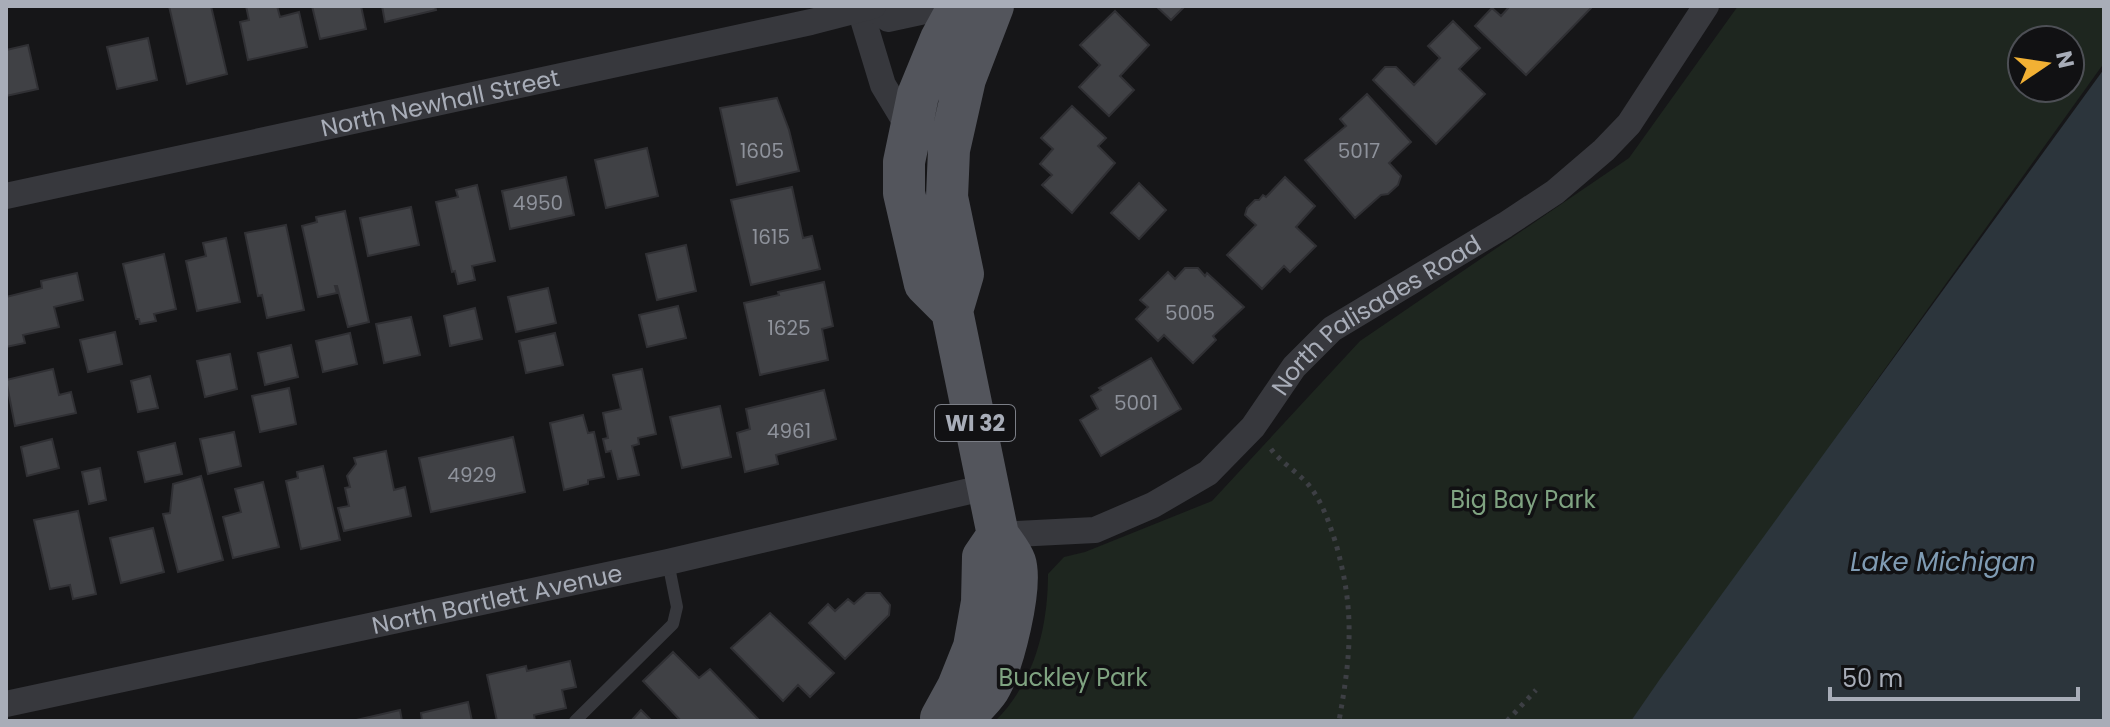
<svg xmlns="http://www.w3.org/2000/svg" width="2110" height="727" font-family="Poppins,sans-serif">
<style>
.green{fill:#1e261f;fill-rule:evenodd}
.water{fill:#2c353c}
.building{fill:#404145;stroke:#303034;stroke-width:2}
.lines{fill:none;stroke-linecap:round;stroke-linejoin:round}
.path{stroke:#3d3f44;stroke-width:5;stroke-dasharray:4 6;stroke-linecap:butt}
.lane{stroke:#37383d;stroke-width:12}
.street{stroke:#37383d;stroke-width:26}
.primary{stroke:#53555c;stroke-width:42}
.labels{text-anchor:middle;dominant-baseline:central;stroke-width:7;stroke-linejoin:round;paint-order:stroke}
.number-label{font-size:20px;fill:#8e929b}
.shield{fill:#111113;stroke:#7b7e86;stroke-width:2}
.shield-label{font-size:22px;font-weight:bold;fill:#a8adb8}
.street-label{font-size:24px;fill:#a8adb8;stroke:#111113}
.park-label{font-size:24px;fill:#7fa381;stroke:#111113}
.water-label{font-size:26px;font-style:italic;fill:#7f9bb3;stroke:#111113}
</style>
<rect width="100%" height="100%" fill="#161618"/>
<path class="green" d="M1738,6H2104V63L1859,405L1641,721H995C1034,683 1048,628 1048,574L1064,557L1085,552L1212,501L1360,341L1629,158ZM2022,40H2070V88H2022Z"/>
<path class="water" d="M2104,69V721H1631L1660,679Z"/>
<path class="building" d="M169,6H211L227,74L187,84Z
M246,6H277L280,17L299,12L307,47L248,60L240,22L249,20Z
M312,6H361L366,29L320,39Z
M382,6H435L436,10L385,22Z
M1156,6H1185L1171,20Z
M1510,6H1593L1526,75L1475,26L1492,8L1501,16Z
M1115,11L1149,45L1120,76L1134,90L1109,116L1079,87L1100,65L1080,45Z
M1453,21L1480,48L1459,69L1485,94L1436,144L1373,80L1385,67H1396L1414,85L1440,58L1428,46Z
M148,38L157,80L117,89L107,47Z
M28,45L38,89L6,96V50Z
M1367,94L1411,142L1389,163L1401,176L1398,185L1388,194L1381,195L1355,218L1305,160L1346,126L1340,119Z
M777,98L789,130L799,171L737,185L720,108Z
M1072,106L1106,138L1098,146L1115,163L1072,213L1042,185L1052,175L1040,164L1053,149L1041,138Z
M647,148L658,196L606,208L595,160Z
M566,177L574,215L510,229L502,191Z
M1285,177L1315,206L1296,227L1316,246L1290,272L1284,266L1262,289L1227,255L1256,225L1245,215L1247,208L1255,200H1259L1263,195L1266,197Z
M1139,183L1166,210L1139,239L1111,213Z
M477,185L495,261L472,266L475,280L458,284L455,271L452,272L436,202L458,197L456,190Z
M792,187L803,238L812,236L820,269L751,285L731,200Z
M411,207L419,245L368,256L360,218Z
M345,211L369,322L348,327L337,286H335L337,293L318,297L302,226L317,222L316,217Z
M286,225L304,310L267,318L262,295L258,296L245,233Z
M226,238L240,302L197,311L186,261L206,256L203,243Z
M686,245L696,291L657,300L646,254Z
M164,254L176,309L154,314L156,321L140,324L139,319H136L123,264Z
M1185,268H1198L1205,276L1207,273L1244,307L1213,336L1216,340L1193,363L1164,335L1158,341L1136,319L1148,307L1140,300L1168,272L1175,279Z
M77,273L83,300L54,307L59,327L23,335L25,343L6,347V297L42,288L41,281Z
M824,282L833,326L822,329L828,360L760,375L744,303L779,295L778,292Z
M548,288L556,323L516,332L508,297Z
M678,306L686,338L647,347L639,315Z
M475,308L482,339L450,346L444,316Z
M411,317L420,355L384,363L376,324Z
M115,332L122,364L88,372L80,340Z
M350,333L357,364L323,372L316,341Z
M555,333L563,365L526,373L519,341Z
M291,345L298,377L265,385L258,353Z
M230,354L237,389L205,397L197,361Z
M1151,358L1181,409L1101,456L1080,420L1098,409L1091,396L1101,390L1099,388Z
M53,369L59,395L71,392L76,413L15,426L6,380Z
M642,369L656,434L638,438L639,444L632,446L639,475L618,479L611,451L606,452L603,439L608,438L603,413L621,409L613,375Z
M150,376L158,408L138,412L131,381Z
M289,388L296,424L260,432L252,396Z
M824,390L836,439L776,455L778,464L745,472L737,433L750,429L746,409Z
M720,406L731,457L682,468L670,417Z
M583,415L588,433L594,432L604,477L588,480V484L564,490L550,423Z
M234,432L241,466L208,474L200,439Z
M513,437L525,492L431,512L419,458Z
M52,439L59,468L27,476L21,447Z
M175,443L182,474L145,482L138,452Z
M386,451L394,490L405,487L411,516L344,531L338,508L349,506L345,488L350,487L347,476L356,464L354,458Z
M323,466L340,540L301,549L286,481L298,478L297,472Z
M100,468L106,500L89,504L82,472Z
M201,476L223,560L178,572L163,514L170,513L173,484Z
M263,482L279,547L233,558L223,517L241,512L235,489Z
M78,511L96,594L73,599L70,585L50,589L34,520Z
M153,528L164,572L121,583L110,538Z
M866,593H880L890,605L889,615L845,659L809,623L828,604L835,611L848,599L854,604Z
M770,613L834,673L810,697L798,685L783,701L731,648Z
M673,652L699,678L710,669L760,721H681L643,681Z
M570,661L576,687L562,690L566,708L534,715L535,721H497L487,675L526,666L527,671Z
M468,702L472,721H422L421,713Z
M400,710L402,721H352Z
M641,710L652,721H631Z"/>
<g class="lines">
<path class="path" d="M1271,449C1282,464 1300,473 1311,488C1323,504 1330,525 1336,544C1355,611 1351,654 1339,721
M1507,721L1536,690"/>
<path class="lane" d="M575,721L673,624L677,607L668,562"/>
<g class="street">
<path d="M859,6L883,85L909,128"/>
<path d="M873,6L888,19L948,6"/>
<path id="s1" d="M6,196L811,22L873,6"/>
<path id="s2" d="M998,535L1095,530L1153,505L1208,473L1253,427L1294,367L1332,329L1505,225L1555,192L1604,150L1629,124L1706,6"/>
<path id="s3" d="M6,704L668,562L987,487"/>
</g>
<path class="primary" d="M952,311L925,284L904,193V162L918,95L941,39L959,6
M941,718L958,687L974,647L982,602L983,557L998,535
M960,721C969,711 982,700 989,689C1003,666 1023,586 1015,562C1012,553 1003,543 998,535L952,311L963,274L947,197L949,150L965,79L993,6"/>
</g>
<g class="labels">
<g class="number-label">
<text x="762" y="151">1605</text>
<text x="1359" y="151">5017</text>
<text x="538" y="203">4950</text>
<text x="771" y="237">1615</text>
<text x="1190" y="313">5005</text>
<text x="789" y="328">1625</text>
<text x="1136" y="403">5001</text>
<text x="789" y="431">4961</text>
<text x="472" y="475">4929</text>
</g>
<rect class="shield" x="935" y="405" width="80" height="36" rx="6"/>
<g class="shield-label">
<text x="975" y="423">WI 32</text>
</g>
<g class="street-label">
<text stroke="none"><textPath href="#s1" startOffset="444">North Newhall Street</textPath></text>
<text stroke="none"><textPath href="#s2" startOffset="458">North Palisades Road</textPath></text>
<text stroke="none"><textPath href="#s3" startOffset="502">North Bartlett Avenue</textPath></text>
</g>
<g class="park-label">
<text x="1523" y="499">Big Bay Park</text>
<text x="1073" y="677">Buckley Park</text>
</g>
<g class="water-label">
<text x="1943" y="562">Lake Michigan</text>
</g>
</g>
<rect width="2110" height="727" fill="none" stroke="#a8adb8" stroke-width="16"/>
<g transform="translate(2046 64) rotate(77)"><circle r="38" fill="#111113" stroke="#4d4f55" stroke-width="2"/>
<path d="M0-6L14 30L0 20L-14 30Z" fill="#f2b134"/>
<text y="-12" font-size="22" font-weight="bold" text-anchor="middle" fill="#a8adb8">N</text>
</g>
<path d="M1830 687v12h248v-12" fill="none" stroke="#a8adb8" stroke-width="4"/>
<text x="1842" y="687" font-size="24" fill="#a8adb8" stroke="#111113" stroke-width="6" paint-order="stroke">50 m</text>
</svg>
